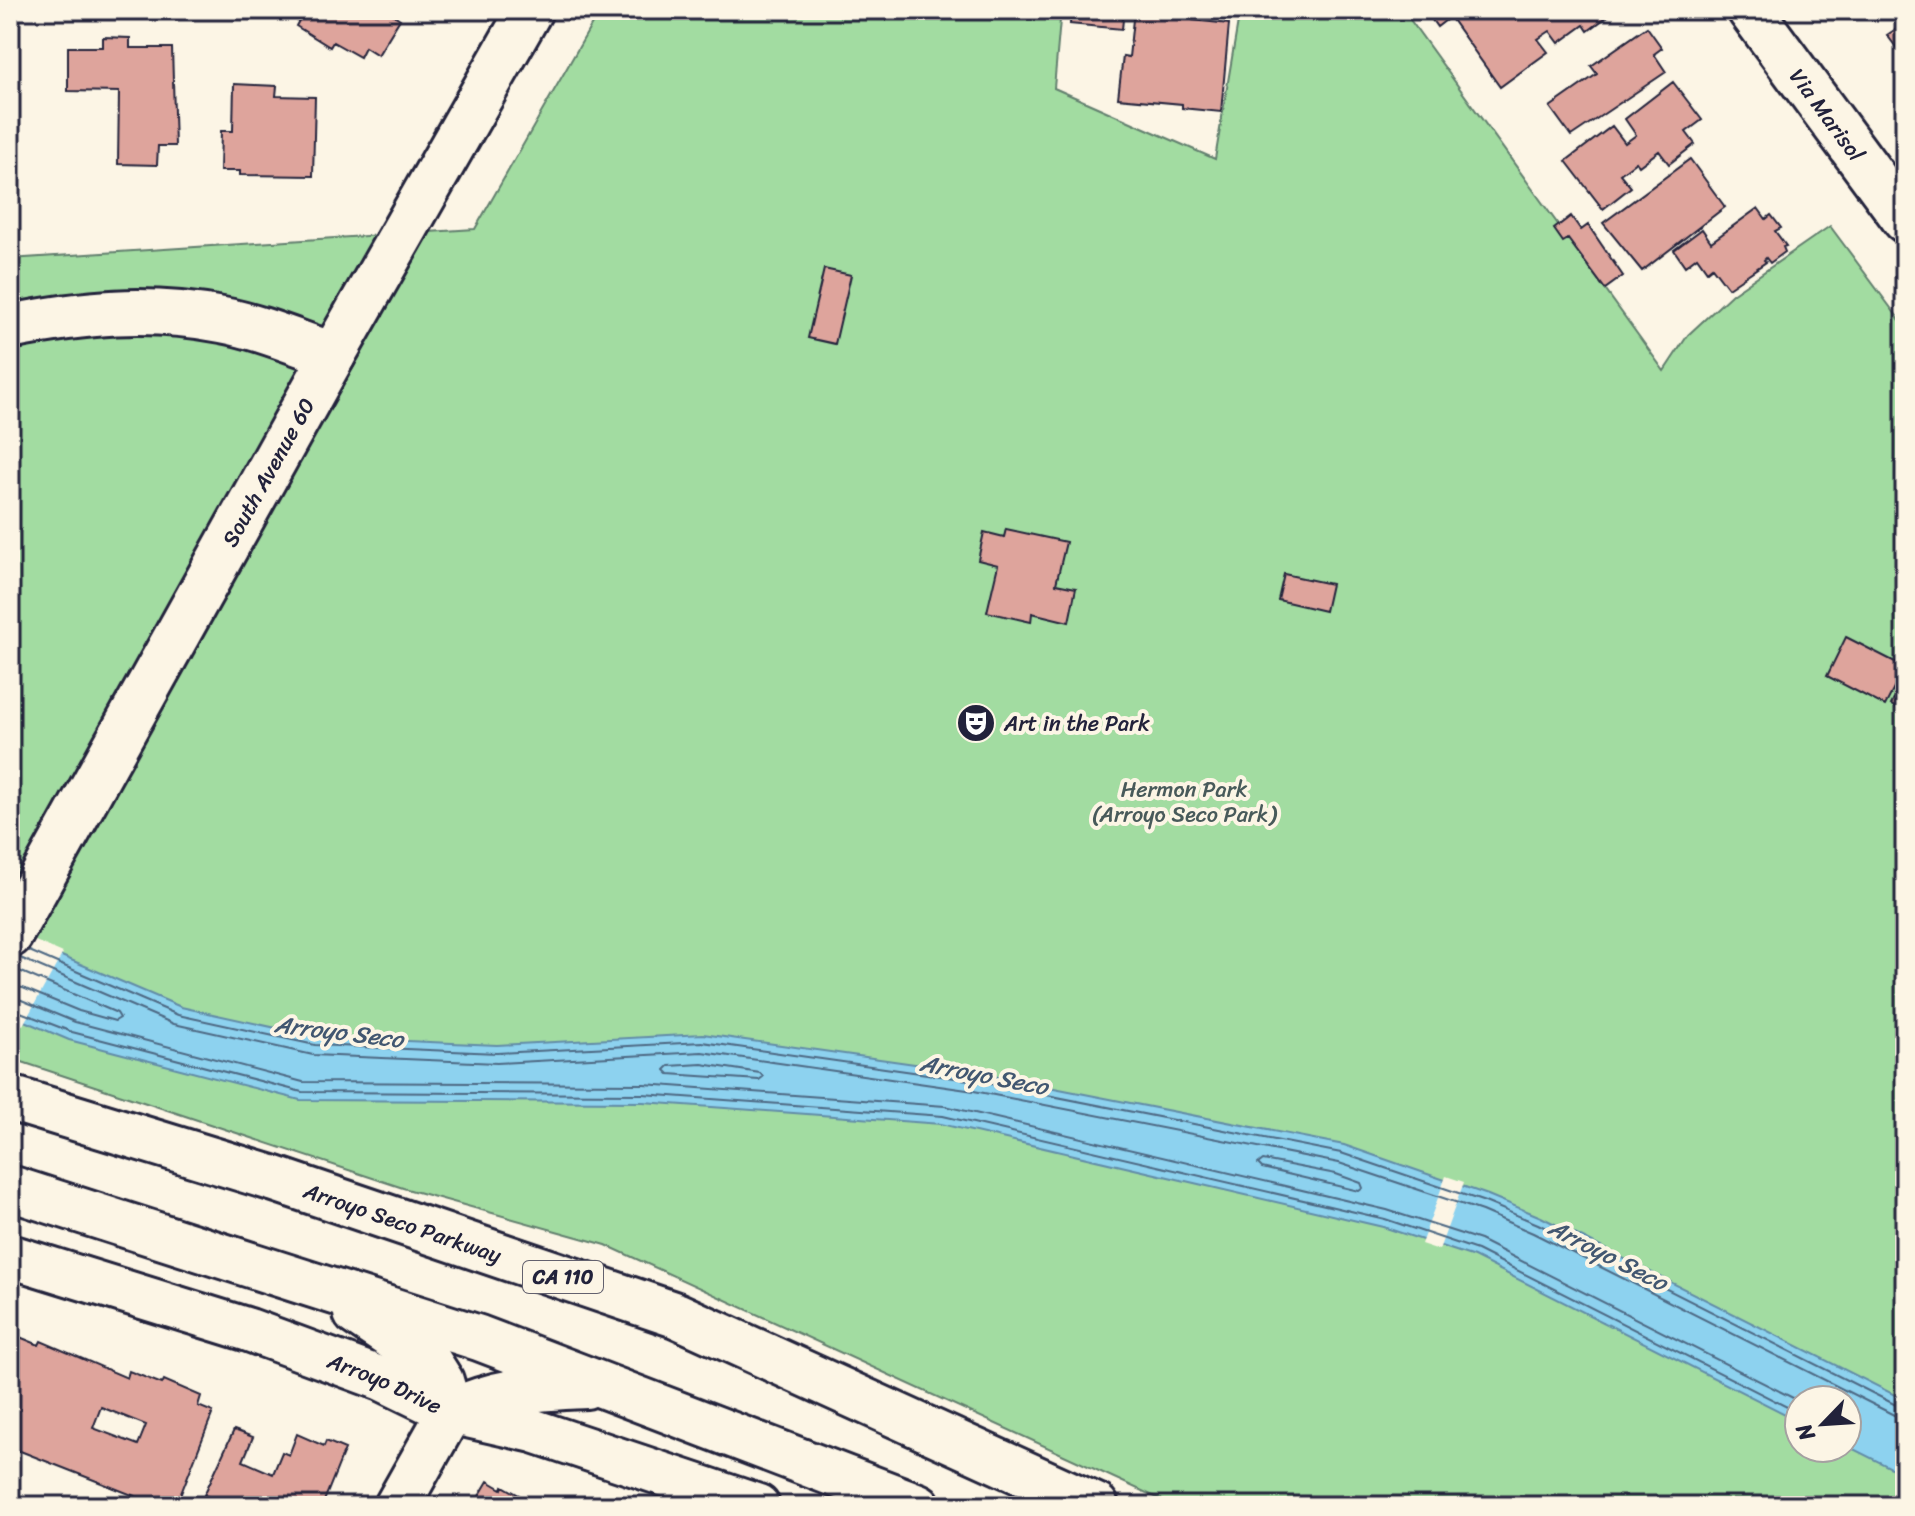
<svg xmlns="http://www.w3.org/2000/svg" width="1915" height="1516" font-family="Sriracha,sans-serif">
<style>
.green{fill:#a2dca1;stroke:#627f6e;stroke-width:2;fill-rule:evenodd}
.water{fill:#8dd2ef;stroke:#628ca7;stroke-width:2}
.pier{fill:#fcf5e5}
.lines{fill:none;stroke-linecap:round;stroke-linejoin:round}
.shore{stroke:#4d6883;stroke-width:2}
.building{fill:#dea49c;stroke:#22223b;stroke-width:2;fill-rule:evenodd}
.minor-casing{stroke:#22223b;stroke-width:48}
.tertiary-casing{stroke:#22223b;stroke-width:50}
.motorway-casing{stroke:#22223b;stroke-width:50}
.minor{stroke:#fcf5e5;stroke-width:42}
.tertiary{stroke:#fcf5e5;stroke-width:44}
.motorway{stroke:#fcf5e5;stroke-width:44}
.labels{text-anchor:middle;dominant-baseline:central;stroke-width:8;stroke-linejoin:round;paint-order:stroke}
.shield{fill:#fcf5e5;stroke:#63616e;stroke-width:2}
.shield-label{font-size:20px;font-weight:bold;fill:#22223b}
.street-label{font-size:22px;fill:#22223b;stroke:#fcf5e5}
.poi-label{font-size:22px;fill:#22223b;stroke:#fcf5e5;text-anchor:start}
.park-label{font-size:22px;fill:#485a5a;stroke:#fcf5e5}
.water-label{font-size:24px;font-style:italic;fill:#425771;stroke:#fcf5e5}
</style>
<rect width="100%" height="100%" fill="#fcf5e5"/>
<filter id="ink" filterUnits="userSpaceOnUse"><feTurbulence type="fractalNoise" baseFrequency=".0125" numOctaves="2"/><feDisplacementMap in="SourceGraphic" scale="16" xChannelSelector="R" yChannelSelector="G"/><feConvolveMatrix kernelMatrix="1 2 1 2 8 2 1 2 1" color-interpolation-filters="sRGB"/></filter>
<g filter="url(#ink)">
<path class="green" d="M600,10H974L1060,20L1054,88L1215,159L1240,10H1403L1664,371L1688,335L1732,294L1830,226L1905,327V1506H1175L606,1245L403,1188L10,1058V259L475,229ZM1799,1400H1847V1448H1799Z"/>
<path class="water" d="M10,934L181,1007L317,1037L497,1045L703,1034L978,1073L1344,1145L1488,1195L1541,1217L1905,1400V1475L1847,1446V1400H1799V1421L1474,1257L1383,1227L941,1124L643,1102L300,1100L69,1040L10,1015Z"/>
<path class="pier" d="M10,930L63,953L23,1025L10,1020Z
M1446,1176L1464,1182L1439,1250L1421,1244Z"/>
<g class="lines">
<path class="shore" d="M27,950L178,1015L315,1045L497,1053L702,1042L976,1081L1341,1153L1485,1202L1538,1224L1898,1406L1905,1407
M18,957L174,1024L313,1055L497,1063L702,1052L974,1091L1339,1163L1482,1211L1533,1233L1894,1415L1905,1417
M10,967L117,1013L120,1018L115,1021L79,1011L23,988L10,986
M10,998L19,999L75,1022L303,1082L644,1084L945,1106L1387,1210L1480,1240L1799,1401
M10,1008L72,1032L302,1092L643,1094L943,1116L1385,1219L1477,1250L1799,1413
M702,1064L760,1073L763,1077L759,1080L669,1074L665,1070L669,1066Z
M1263,1160L1336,1174L1361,1183L1363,1188L1359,1191L1262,1168L1258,1164Z"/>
</g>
<path class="building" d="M305,10H390L389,12L400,19L378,55L365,47L360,57L333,42L330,47L296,26Z
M1071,10H1124L1122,29L1070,24Z
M1134,10H1194L1193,20L1229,24L1221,112L1182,108V104L1118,98L1123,56L1129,57Z
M1425,10H1610L1612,13L1588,31L1584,25L1559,43L1550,31L1538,39L1548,52L1500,87L1450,17L1437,27Z
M1898,10H1905V59L1887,35L1899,27L1891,16Z
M1647,27L1662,48L1654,54L1666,72L1571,136L1550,107L1597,74L1591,66Z
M103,37L130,38V48H172L175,146H158L157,165L118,164L119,92L68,91V47H103Z
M1673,82L1702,120L1686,132L1695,144L1669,164L1659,151L1639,166L1636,162L1620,174L1631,187L1603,209L1566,161L1612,126L1625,143L1636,135L1625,119Z
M234,84L277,86L276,96L315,97L313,176L240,175V171H220L221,131H233Z
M1690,159L1725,207L1642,271L1603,223Z
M1758,208L1766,219L1771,215L1781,228L1775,231L1786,246L1783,247L1785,252L1770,263L1766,258L1764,260L1766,262L1728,288L1712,267L1707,271L1697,257L1685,266L1674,250L1702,229L1711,242Z
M1571,216L1581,230L1588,225L1623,276L1605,289L1568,239L1563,242L1554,229Z
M824,269L851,275L835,344L808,338Z
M1006,529L1066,542L1056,584L1076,588L1069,622L1032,613L1031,622L987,612L998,565L978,560L984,532L1004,537Z
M1284,574L1331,584L1325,611L1278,600Z
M1846,637L1905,667L1885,706L1827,676Z
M1905,678V712L1891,705Z
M10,1333L39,1345L41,1341L127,1378L129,1371L162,1384L164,1380L201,1396L198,1406L213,1412L176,1506H160L10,1447V1395L19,1375L10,1371ZM101,1407L146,1425L138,1445L93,1428Z
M234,1430L253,1437L243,1461L273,1474L282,1452L289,1455L297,1434L324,1446L326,1441L345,1449L322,1506H231L204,1495Z
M488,1481L502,1489L503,1486L538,1506H470L472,1502L475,1503Z"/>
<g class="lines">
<g class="minor-casing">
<g id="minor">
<path id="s1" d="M10,1256L249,1330L382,1379L450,1412L534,1431L758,1506"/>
</g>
</g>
<g class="tertiary-casing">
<g id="tertiary">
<path id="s2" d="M1750,10L1905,220"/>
<path id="s3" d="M10,935L333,355L530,10"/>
<path d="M397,1506L450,1412"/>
</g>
</g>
<g class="motorway-casing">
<g id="motorway">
<path d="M10,327C84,312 147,306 222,320C260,327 297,343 333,355"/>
<path id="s4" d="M10,1098L275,1179L676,1315L1096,1506"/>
<path d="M10,1188L479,1338L918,1506"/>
<path d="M356,1313L429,1362L441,1381L450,1412C501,1389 531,1389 586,1386"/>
</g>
</g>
<use href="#minor" class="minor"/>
<use href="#tertiary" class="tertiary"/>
<use href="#motorway" class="motorway"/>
</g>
</g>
<defs>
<g id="theatre-disc" transform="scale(2)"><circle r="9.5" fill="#22223b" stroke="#fcf5e5"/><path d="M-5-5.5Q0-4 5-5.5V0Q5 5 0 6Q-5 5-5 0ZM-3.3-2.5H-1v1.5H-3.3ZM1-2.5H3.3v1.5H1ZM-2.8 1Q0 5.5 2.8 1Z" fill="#fff"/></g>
</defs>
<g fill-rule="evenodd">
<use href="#theatre-disc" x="976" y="723"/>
</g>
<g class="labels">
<rect class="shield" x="523" y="1261" width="80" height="32" rx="6"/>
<g class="shield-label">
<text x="563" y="1277">CA 110</text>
</g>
<g class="street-label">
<text stroke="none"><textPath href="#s2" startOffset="130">Via Marisol</textPath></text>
<text stroke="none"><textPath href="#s3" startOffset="530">South Avenue 60</textPath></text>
<text stroke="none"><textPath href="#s4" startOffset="412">Arroyo Seco Parkway</textPath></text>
<text stroke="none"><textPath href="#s1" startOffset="396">Arroyo Drive</textPath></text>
</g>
<g class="poi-label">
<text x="1004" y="723">Art in the Park</text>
</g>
<g class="park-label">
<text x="1184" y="789">Hermon Park<tspan x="1184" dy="25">(Arroyo Seco Park)</tspan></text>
</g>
<g class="water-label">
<text transform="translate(339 1032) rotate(7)">Arroyo Seco</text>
<text transform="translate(984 1075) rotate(11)">Arroyo Seco</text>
<text transform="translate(1608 1255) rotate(27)">Arroyo Seco</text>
</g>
</g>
<rect width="1915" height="1516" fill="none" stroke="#fcf5e5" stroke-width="40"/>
<rect x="20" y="20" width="1875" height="1476" fill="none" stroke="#22223b" stroke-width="3" filter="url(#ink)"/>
<g transform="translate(1823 1424) rotate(245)"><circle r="38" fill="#fcf5e5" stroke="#a5a1a1" stroke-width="2"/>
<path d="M0-6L14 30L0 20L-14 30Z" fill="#22223b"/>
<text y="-12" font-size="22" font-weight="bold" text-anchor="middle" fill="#22223b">N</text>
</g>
</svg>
